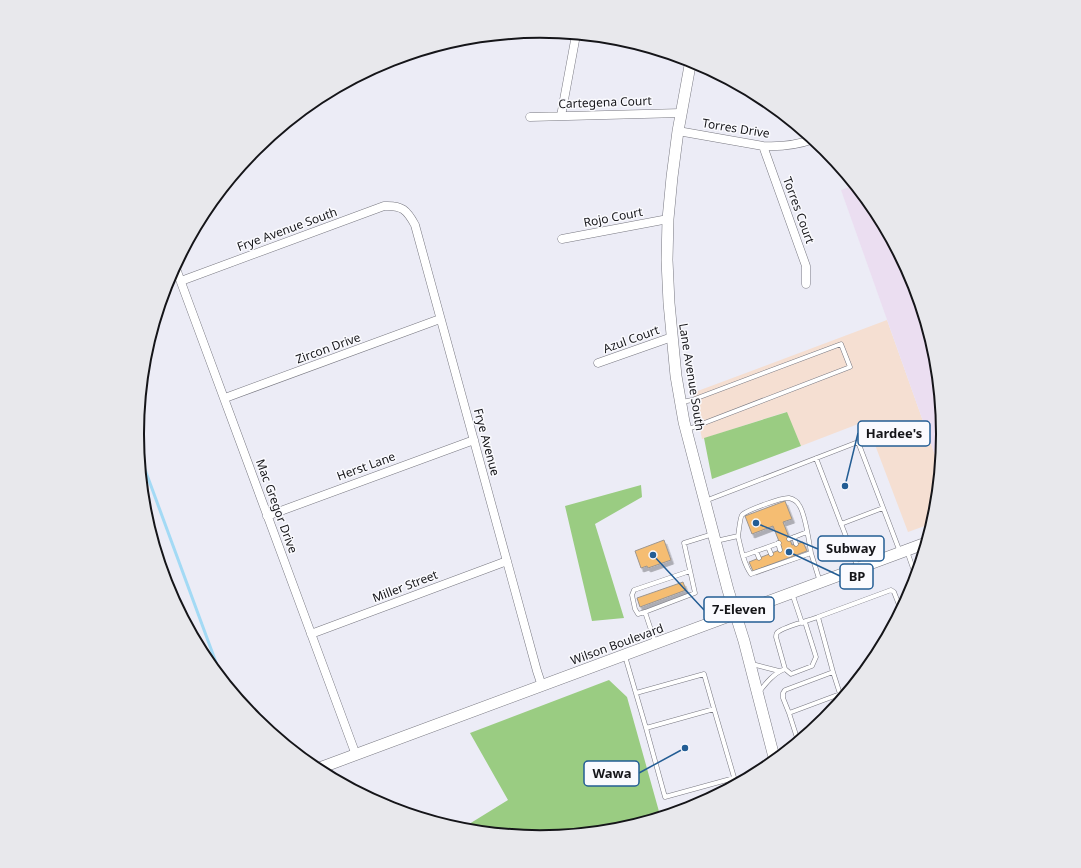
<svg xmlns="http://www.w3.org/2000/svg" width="1081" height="868" font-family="'Noto Sans',sans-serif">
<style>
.industrial{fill:#f5dfd2}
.education{fill:#ebdef1}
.forest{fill:#9acc82}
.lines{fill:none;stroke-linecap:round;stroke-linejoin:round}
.stream{stroke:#a3daf5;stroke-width:3}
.building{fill:#f5bd72;stroke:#9d968f;filter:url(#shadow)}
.lane-casing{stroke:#787881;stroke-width:5}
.street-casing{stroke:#787881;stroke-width:9}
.secondary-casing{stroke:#787881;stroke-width:12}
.lane{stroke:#fff;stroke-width:4}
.street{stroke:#fff;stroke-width:8}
.secondary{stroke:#fff;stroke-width:11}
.labels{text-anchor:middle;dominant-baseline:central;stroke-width:3;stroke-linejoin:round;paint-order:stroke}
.street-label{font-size:12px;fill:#151519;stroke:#fafafe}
.rim{fill:none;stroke:#151519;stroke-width:2}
.leader{fill:none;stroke:#235d94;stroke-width:1.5}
.callout-dot{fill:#235d94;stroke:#fafafe;stroke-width:1.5}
.callout{fill:#fafafe;stroke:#235d94;stroke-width:1.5}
.callout-label{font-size:13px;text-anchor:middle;font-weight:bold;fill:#151519}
</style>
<defs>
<filter id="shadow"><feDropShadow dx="2.5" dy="4" stdDeviation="0" flood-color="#0004"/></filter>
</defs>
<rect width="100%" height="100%" fill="#ececf6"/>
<path class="industrial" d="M887,320L940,469L936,513L933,523L908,532L866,421L801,446L786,412L702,439L693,394L695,392Z"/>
<path class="education" d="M855,185L876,210L913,280L936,356L943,434L940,469L841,190Z"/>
<path class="forest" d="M787,412L801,446L712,479L704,438Z
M641,485L642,497L595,524L624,618L592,621L565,506Z
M609,680L627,697L660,815L661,816L619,829L540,837L461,829L508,800L470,733Z"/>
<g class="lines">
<path class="stream" d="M140,456L221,676"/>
</g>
<path class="building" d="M785,501L792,519L783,522L792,545L803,542L807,551L753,571L749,562L782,549L773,526L752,534L745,516Z
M664,540L671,560L648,568L647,566L641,568L635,551Z
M683,582L686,590L640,607L637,598Z"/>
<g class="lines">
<g class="lane-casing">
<path id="lane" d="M682,402L692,400L841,344L850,367L686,430
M816,458L858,568
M705,501L858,442L900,552
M841,524L883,508
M738,536C739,531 740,517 742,515C747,510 783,497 789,498C793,499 797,501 799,505C805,513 809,541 811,553
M794,537L796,544
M789,539L807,532
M716,541L738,536C741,548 743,563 751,574L811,553L820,582
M778,543L780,550
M768,547L771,554
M756,551L759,558
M907,551L916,577
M743,556L779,543
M792,593L802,623
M645,612L638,614L635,609L632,595L634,590L690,571
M655,642L645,612L695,593L684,543L713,534
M625,656L646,728L714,709L736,784
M752,664L779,671
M785,669L791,674L812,666L816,657L805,622
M759,692C766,683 774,673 785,669L776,637C776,635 776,633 778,632C783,627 810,620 818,617
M636,693L704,674L714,709
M840,694L833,672L818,617L891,590L894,592L901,610
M789,713L783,698V693L785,690L833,672
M646,728L665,797L734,778
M798,741L789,713L848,691"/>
</g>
<g class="street-casing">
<path id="street" d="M561,116L576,35
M530,117L681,113
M678,131L763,146C780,147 797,145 814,139
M763,146L806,266V284
M562,239L668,219
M175,266L356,755
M181,281L384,206C402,205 407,210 415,225L537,671L542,686
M598,363L672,337
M225,398L440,319
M267,516L474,440
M311,634L507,561"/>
</g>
<g class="secondary-casing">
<path id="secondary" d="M691,60L678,131L672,177L668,219L667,260L669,303L676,376L684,422L728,590L744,641L775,761
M317,769L926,543"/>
</g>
<use href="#lane" class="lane"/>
<use href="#street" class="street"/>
<use href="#secondary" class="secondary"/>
</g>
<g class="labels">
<g class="street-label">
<text transform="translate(605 102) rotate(-2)">Cartegena Court</text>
<text transform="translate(736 128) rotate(9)">Torres Drive</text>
<text transform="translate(799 210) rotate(70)">Torres Court</text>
<text transform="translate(613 217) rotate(-11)">Rojo Court</text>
<text transform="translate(287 229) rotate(-20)">Frye Avenue South</text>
<text transform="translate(631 339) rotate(-20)">Azul Court</text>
<text transform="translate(328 348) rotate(-20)">Zircon Drive</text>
<text transform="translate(692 377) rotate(81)">Lane Avenue South</text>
<text transform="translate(487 442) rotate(75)">Frye Avenue</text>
<text transform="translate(366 466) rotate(-20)">Herst Lane</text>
<text transform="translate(277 506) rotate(70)">Mac Gregor Drive</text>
<text transform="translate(405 586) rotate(-21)">Miller Street</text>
<text transform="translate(617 644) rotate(-20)">Wilson Boulevard</text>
</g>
</g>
<path d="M0 0H1081V868H0ZM144 434a396 396 0 1 1 792 0a396 396 0 1 1-792 0Z" fill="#e8e8ec" fill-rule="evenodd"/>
<path class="rim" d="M144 434a396 396 0 1 1 792 0a396 396 0 1 1-792 0Z"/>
<path class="leader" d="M845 486L858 433M756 523L818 549M789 552L840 576M653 555L704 610M685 748L639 773"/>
<g class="callout-dot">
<circle cx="845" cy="486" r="4"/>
<circle cx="756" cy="523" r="4"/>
<circle cx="789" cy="552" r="4"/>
<circle cx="653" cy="555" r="4"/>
<circle cx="685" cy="748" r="4"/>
</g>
<g class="callout">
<rect x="858" y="421" width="72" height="25" rx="4"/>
<rect x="818" y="536" width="66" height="25" rx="4"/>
<rect x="840" y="564" width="33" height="25" rx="4"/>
<rect x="704" y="597" width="70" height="25" rx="4"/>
<rect x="584" y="761" width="55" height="25" rx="4"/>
</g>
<g class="callout-label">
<text x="894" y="438">Hardee's</text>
<text x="851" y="553">Subway</text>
<text x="857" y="581">BP</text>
<text x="739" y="614">7-Eleven</text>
<text x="612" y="778">Wawa</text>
</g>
</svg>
